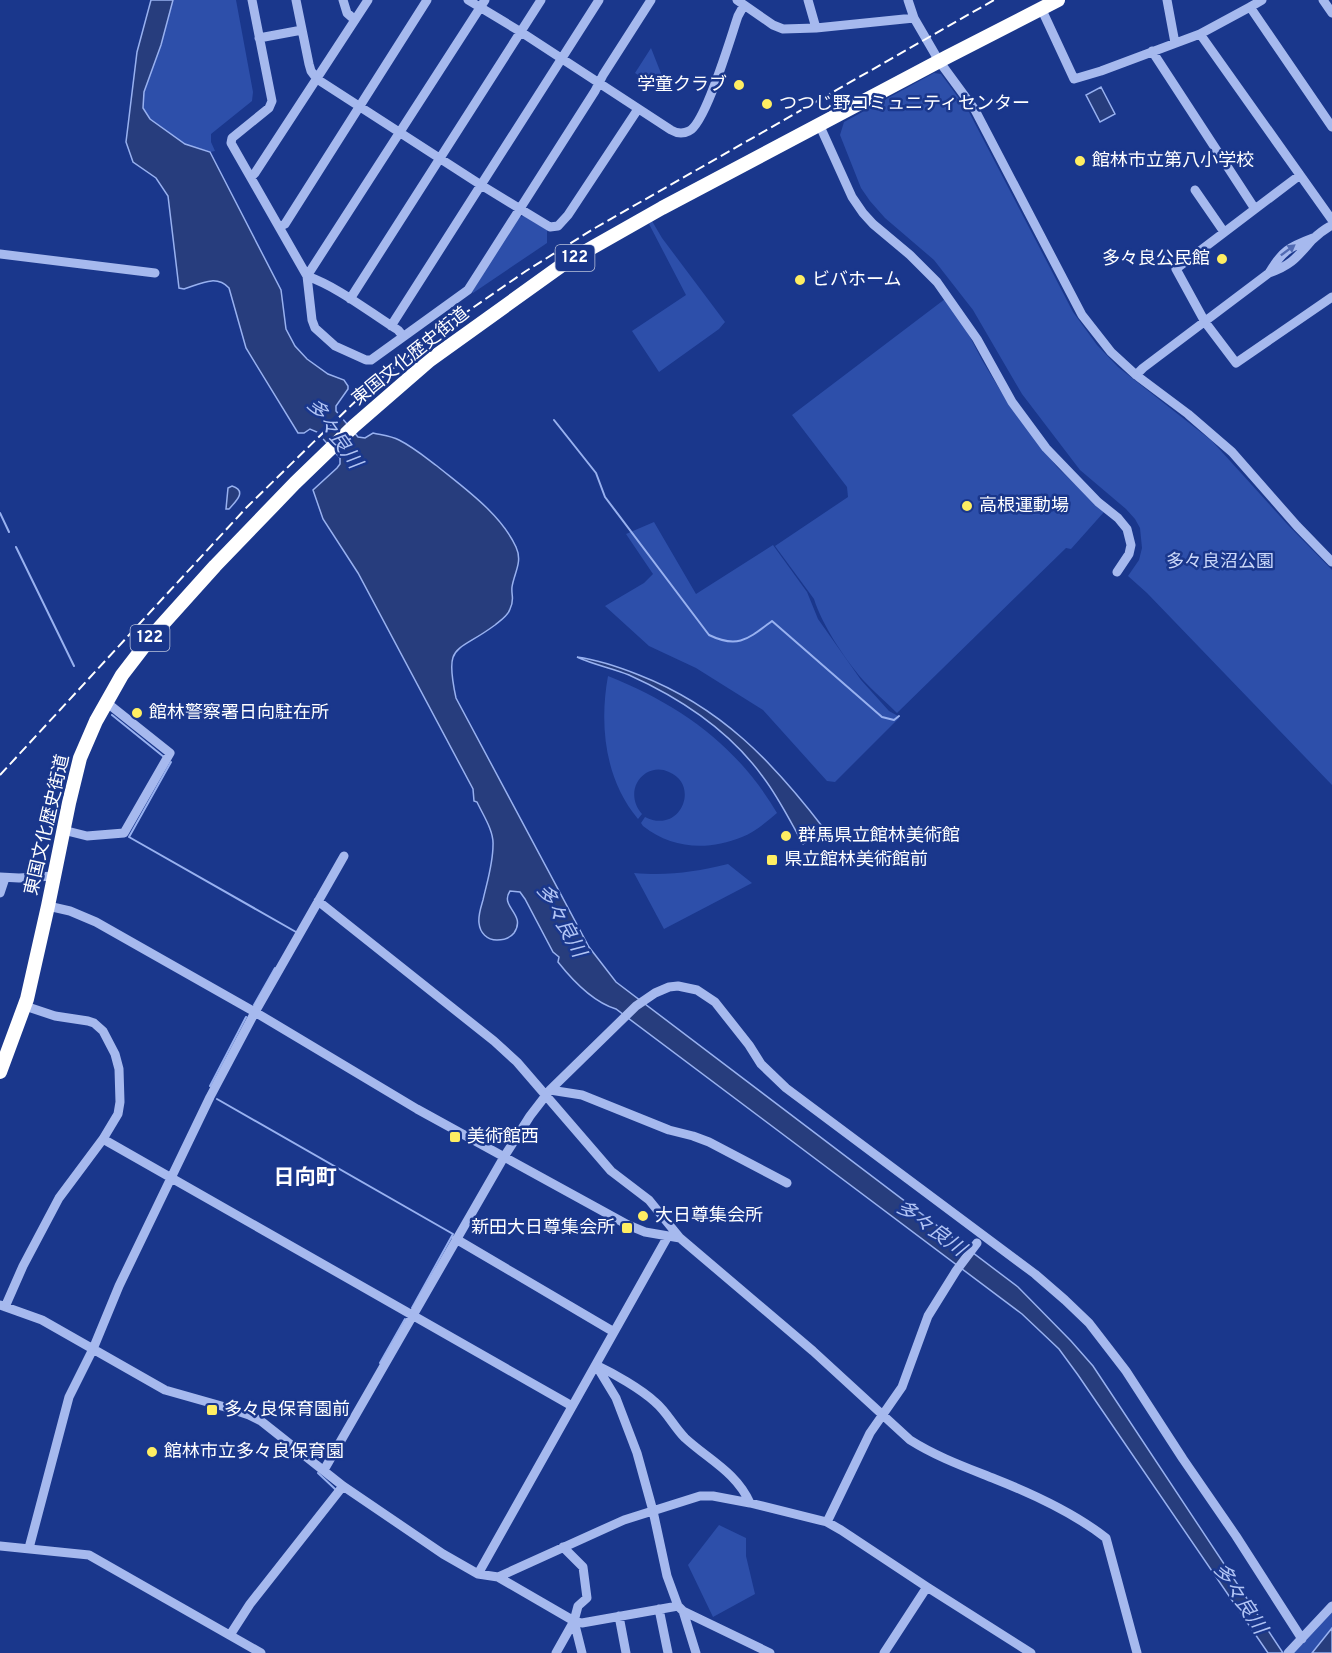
<svg xmlns="http://www.w3.org/2000/svg" width="1332" height="1653" font-family="Overpass,'Noto Sans JP',sans-serif">
<style>
.green{fill:#2d4faa}
.water{fill:#273d7d;stroke:#98b1f0;stroke-width:1.5}
.pier{fill:#1a378c}
.lines{fill:none;stroke-linecap:round;stroke-linejoin:round}
.stream{stroke:#98b1f0;stroke-width:2}
.minor{stroke:#a6b9ee;stroke-width:9}
.highway{stroke:#fff;stroke-width:14}
.rail{stroke:#fff;stroke-width:2;stroke-dasharray:10 4.5;stroke-linecap:butt}
.oneway{fill:#526bb3}
.poi-dot{fill:#ffee62;stroke:#1a378c;stroke-width:2}
.labels{text-anchor:middle;dominant-baseline:central;stroke-width:5;stroke-linejoin:round;paint-order:stroke}
.shield{fill:#1a378c;stroke:#bac3dc;stroke-width:1.5}
.shield-label{font-size:16px;font-weight:bold;fill:#fff}
.poi-label{font-size:18px;fill:#fff;stroke:#1a378c;text-anchor:start}
.street-label{font-size:18px;fill:#fff;stroke:#1a378c}
.park-label{font-size:18px;fill:#cbd8fa;stroke:#1a378c}
.water-label{font-size:20px;font-style:italic;fill:#b1c4f5;stroke:#1a378c}
.quarter-label{font-size:21px;font-weight:bold;fill:#fff;stroke:#1a378c}
</style>
<rect width="100%" height="100%" fill="#1a378c"/>
<path class="green" d="M173,0H236L253,92L252,101L211,134V142L215,151L210,152L185,144L150,119L143,108L144,92L161,45Z
M651,48L666,86L668,88L664,92L635,73Z
M934,73L941,74L969,112L1073,312L1097,345L1118,367L1212,441L1288,525L1332,570V785L1147,593L1128,576L1139,560L1142,548L1140,528L1135,519L1126,509L1080,470L1022,394L973,310L934,260L885,218L870,201L861,188L840,135L844,122Z
M524,216L547,230V243L473,293L472,292L518,217Z
M652,221L662,238L725,322L719,329L659,372L632,331L686,295L649,224Z
M945,299L958,314L982,360L1009,405L1057,467L1104,512L1071,549L1066,548L897,713C886,702 873,691 863,680C845,659 822,625 814,599L775,546L848,497L847,487L792,415Z
M654,522L696,594L773,545L807,592L818,619L861,680L889,711L898,716L899,718L835,782L827,781L763,710L696,668L649,646L605,606L644,583L653,574L626,534Z
M608,676C680,705 737,745 777,813C766,822 755,832 742,837C708,851 672,849 643,826L641,823L645,817C680,835 701,785 669,772C661,768 653,769 646,773C631,783 631,802 642,814L638,819C605,780 599,725 608,676Z
M728,864L752,883L664,929L634,873C669,876 694,872 728,864Z
M719,1525L746,1538V1556L755,1594L713,1617L688,1565Z
M1332,1612V1653H1293Z"/>
<path class="water" d="M151,0H173L161,45L144,92L143,108L150,119L185,144L210,152L281,290L286,329L295,346L307,359L328,374L344,380L348,386V389L336,406V411L358,437L365,438L373,433C381,435 391,436 399,440C413,447 425,457 437,466C464,488 501,514 516,547C523,562 514,573 512,587C511,596 515,599 510,609C508,616 500,621 495,625C456,654 444,642 456,698L589,947L616,982L1018,1287L1071,1341L1093,1366L1283,1653H1268L1078,1375L1059,1349L1022,1314L616,1009C593,1002 573,981 558,962L559,957L553,952L525,899L520,892L510,891C499,907 527,914 514,933C510,938 504,940 497,940C487,940 480,933 479,923C478,915 481,907 483,900C487,882 493,864 493,845C494,831 483,815 477,802L474,801L473,789L358,573L323,519L313,490L337,468L340,464V458L317,432L310,429L304,433H298L246,348L229,288C216,274 200,284 184,289L179,288L168,196L156,178L133,162L126,142L137,52Z
M1101,87L1115,114L1100,122L1086,95Z
M232,486C248,491 235,502 229,509H226L228,488Z
M577,657C599,660 619,667 639,675C721,707 773,762 825,830L803,844C790,821 779,798 763,777C730,731 680,698 629,675C612,668 594,665 577,657Z
M1332,1628V1653H1312Z"/>
<path class="pier" d="M340,411L345,418L322,440L315,434Z"/>
<g class="lines">
<path class="stream" d="M554,420L596,473L605,497L709,635C738,649 748,639 772,621L882,717L894,720L899,716
M0,513L9,532
M16,547L74,666
M112,715L164,757
M171,762L129,837L296,932
M254,1005L275,968
M210,1086L246,1017
M217,1099L453,1234L412,1308
M380,1363L405,1319
M318,1473L335,1489"/>
<path class="minor" d="M252,0L272,101L269,108L232,138L231,143L307,276L312,320L315,328L335,346L366,360H371L468,290L595,91L603,75L651,0
M296,0L309,64L311,71L317,79L481,185L550,227L558,226L568,215L638,109
M343,0L347,13L355,20
M468,0L521,32L671,130C676,133 683,134 689,131C706,123 731,36 738,16L744,5
M737,0L773,25L783,29L816,28L914,18
M808,0L816,28
M908,0L914,18L939,61L975,110L1082,315L1111,352L1136,375L1188,414L1232,452L1297,526L1332,562
M1167,0L1175,43
M1262,0L1250,7L1332,127
M1323,0L1332,13
M1041,8L1074,79L1101,71L1200,34L1250,7
M1200,34L1332,220
M259,38L302,30
M1152,51L1255,209
M819,124L852,197L863,213L873,224L910,255L937,282L977,339L1012,402L1046,448L1098,502L1118,518L1127,529L1131,545L1129,554L1117,572
M1300,175L1176,269L1205,322L1236,363L1332,297
M251,177L255,173L368,0
M1195,190L1224,232
M279,227L285,224L427,0
M0,254L155,273
M1269,273C1282,251 1289,247 1313,238
M350,299L541,0
M391,326L599,0
M403,336L398,330C369,312 340,288 307,276L485,0
M1136,375L1143,368L1269,273C1292,265 1297,257 1312,240C1318,234 1325,229 1332,225
M63,830L87,836L124,833L170,753L106,702
M0,877L19,878L54,876
M0,893L5,878
M318,901L494,1041L517,1062L611,1171L649,1200L680,1238
M48,906L70,911L96,922L255,1012L417,1109L628,1225L645,1232L680,1238L813,1351L910,1440C937,1457 965,1467 995,1479C1033,1494 1073,1512 1106,1538L1137,1653
M550,1090L582,1095L669,1130L693,1136L709,1142L787,1183
M103,1139L572,1406
M456,1239L614,1332
M0,1305L42,1320L165,1390L225,1407L249,1415L261,1421L343,1486L443,1554L478,1574L498,1577L624,1520L700,1496H713L750,1503L827,1522L841,1530L927,1587L1031,1653
M5,1307L23,1266L59,1198L103,1139L118,1114L120,1102L119,1069L115,1054L103,1031L94,1023L88,1021L55,1016L25,1006
M596,1365L616,1398L637,1453L653,1511L667,1576L678,1606
M596,1365C613,1373 641,1389 655,1402C667,1412 674,1427 685,1438C709,1460 736,1472 750,1503
M324,1470L504,1157L530,1116L550,1090L636,1006L655,993L669,987L678,986L697,990L715,1002L749,1045L761,1064L786,1088L1035,1274L1065,1300L1089,1323L1126,1371L1183,1459L1236,1536L1302,1639
M827,1522L870,1433L902,1387L928,1316L956,1271L977,1243
M0,1546L89,1555L261,1653
M29,1548L69,1397L93,1349L119,1286L210,1097L255,1012L344,856
M478,1574L668,1236
M498,1577L574,1621L582,1623L678,1606L683,1611L696,1653
M659,1609L668,1653
M683,1611L770,1653
M619,1616L626,1653
M574,1621L582,1653
M230,1635L250,1604L343,1486
M556,1653L574,1621L578,1606L587,1598L583,1567L563,1547
M884,1653L927,1587
M1288,1653L1332,1606"/>
<path class="highway" d="M0,1072L27,999L48,906L69,803L80,758L96,721L122,675L152,636L215,566L295,483L354,426L430,360L565,263L662,208L947,57L1058,0"/>
<path class="rail" d="M0,775L247,507L367,390L403,360L455,320L526,271L595,228L994,0"/>
</g>
<defs><path id="oneway-solid" d="M-6-.8H1V-3.2L6.5 0L1 3.2V.8H-6Z" transform="scale(1.5)"/></defs>
<use class="oneway" href="#oneway-solid" transform="translate(1288 250) rotate(-37)"/>
<g class="poi-dot">
<circle cx="739" cy="85" r="6"/>
<circle cx="767" cy="104" r="6"/>
<circle cx="1080" cy="161" r="6"/>
<circle cx="1222" cy="259" r="6"/>
<circle cx="800" cy="280" r="6"/>
<circle cx="967" cy="506" r="6"/>
<circle cx="137" cy="713" r="6"/>
<circle cx="786" cy="836" r="6"/>
<rect x="766" y="854" width="12" height="12" rx="3"/>
<rect x="449" y="1131" width="12" height="12" rx="3"/>
<circle cx="643" cy="1216" r="6"/>
<rect x="621" y="1222" width="12" height="12" rx="3"/>
<rect x="206" y="1404" width="12" height="12" rx="3"/>
<circle cx="152" cy="1452" r="6"/>
</g>
<g class="labels">
<g class="shield">
<rect x="555.5" y="245" width="39" height="26" rx="4.5"/>
<rect x="130.5" y="625" width="39" height="26" rx="4.5"/>
</g>
<g class="shield-label">
<text x="575" y="258">122</text>
<text x="150" y="638">122</text>
</g>
<g class="poi-label">
<text x="727" y="85" text-anchor="end">学童クラブ</text>
<text x="779" y="104">つつじ野コミュニティセンター</text>
<text x="1092" y="161">館林市立第八小学校</text>
<text x="1210" y="259" text-anchor="end">多々良公民館</text>
<text x="812" y="280">ビバホーム</text>
<text x="979" y="506">高根運動場</text>
<text x="149" y="713">館林警察署日向駐在所</text>
<text x="798" y="836">群馬県立館林美術館</text>
<text x="784" y="860">県立館林美術館前</text>
<text x="467" y="1137">美術館西</text>
<text x="655" y="1216">大日尊集会所</text>
<text x="615" y="1228" text-anchor="end">新田大日尊集会所</text>
<text x="224" y="1410">多々良保育園前</text>
<text x="164" y="1452">館林市立多々良保育園</text>
</g>
<g class="street-label">
<text transform="translate(411 357) rotate(-39)">東国文化歴史街道</text>
<text transform="translate(48 825) rotate(-77)">東国文化歴史街道</text>
</g>
<g class="park-label">
<text x="1220" y="562">多々良沼公園</text>
</g>
<g class="water-label">
<text transform="translate(333 434) rotate(55)">多々良川</text>
<text transform="translate(560 921) rotate(61)">多々良川</text>
<text transform="translate(930 1229) rotate(36)">多々良川</text>
<text transform="translate(1239 1599) rotate(57)">多々良川</text>
</g>
<g class="quarter-label">
<text x="305" y="1178">日向町</text>
</g>
</g>
</svg>
